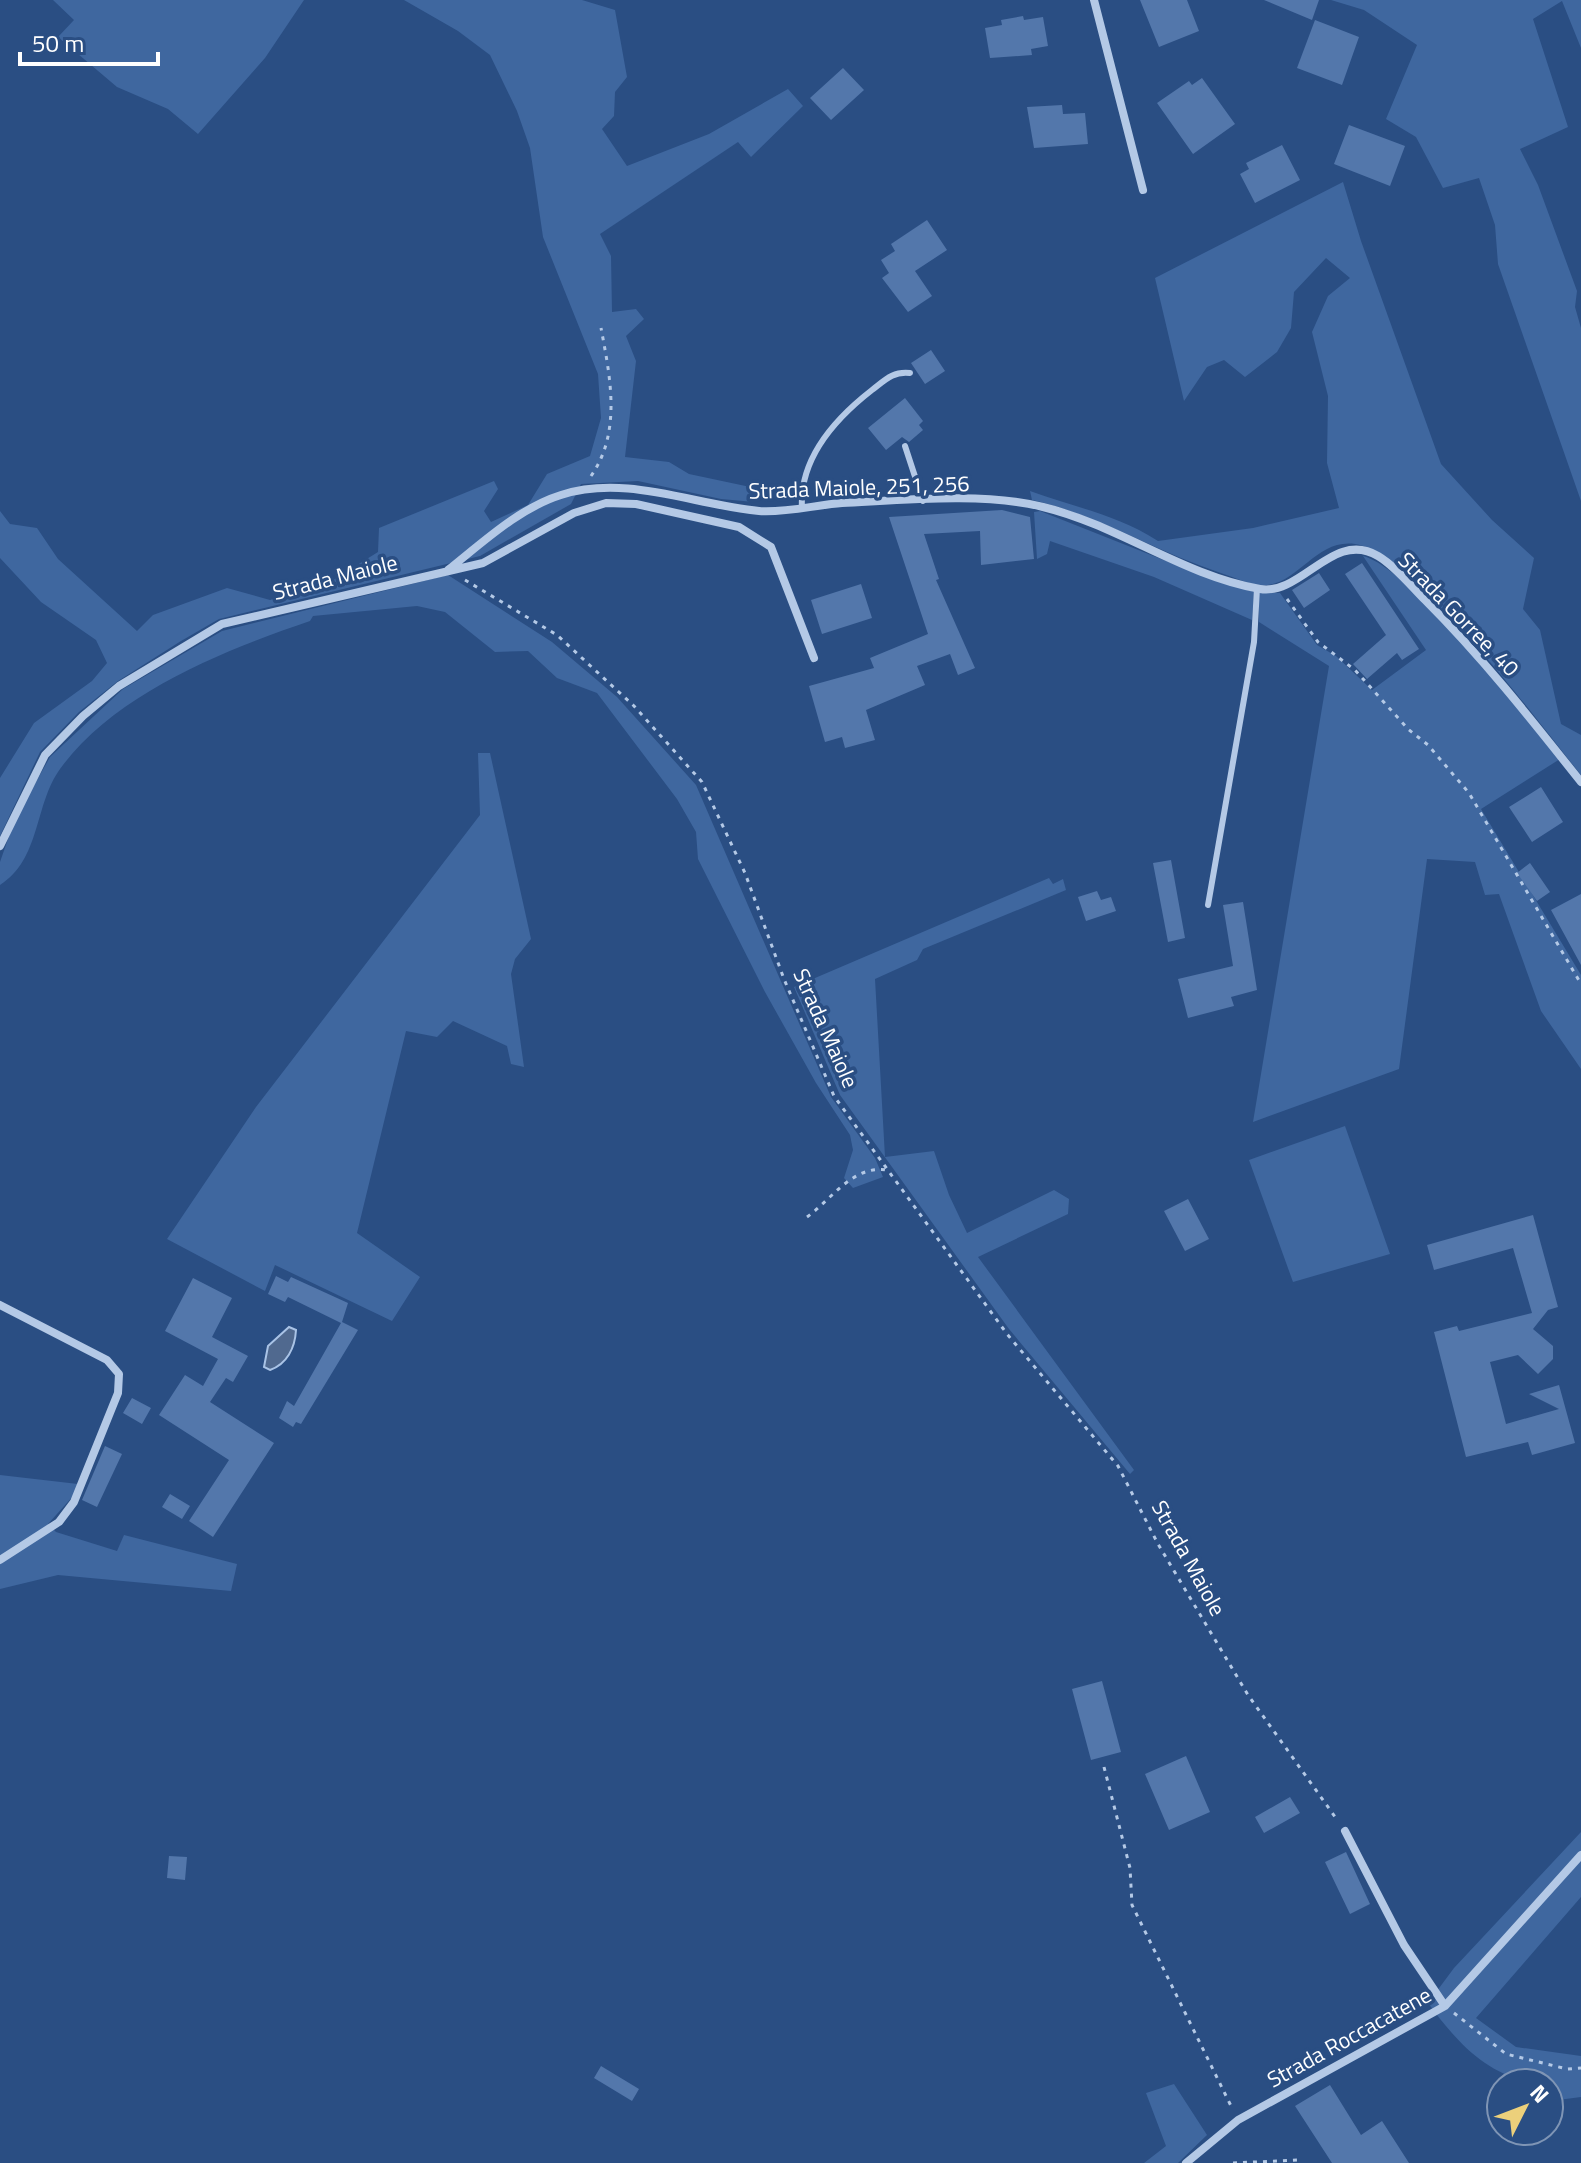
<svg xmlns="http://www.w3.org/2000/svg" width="1581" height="2163" font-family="'Titillium Web',sans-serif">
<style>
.green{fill:#3f679f}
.water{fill:#50698f;stroke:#a9c3e6;stroke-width:2}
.building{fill:#5377ab}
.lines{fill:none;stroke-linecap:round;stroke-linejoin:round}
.path{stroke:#b4c9e6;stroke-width:3;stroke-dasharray:4 6;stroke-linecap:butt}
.service{stroke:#b4c9e6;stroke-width:6}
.minor{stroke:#b4c9e6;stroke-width:8}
.labels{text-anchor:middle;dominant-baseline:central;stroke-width:7;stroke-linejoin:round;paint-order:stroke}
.street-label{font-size:22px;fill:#fff;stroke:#2a4e83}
</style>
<rect width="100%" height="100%" fill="#2a4e83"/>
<path class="green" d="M53,0H304L265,58L198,134L168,109L117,87L58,37L74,20Z
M404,0H582L615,10L627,77L615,92L614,116L602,129L627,166L709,134L788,89L803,106L751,157L738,142L600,234L611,256L612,312L636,309L644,319L626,336L636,361L625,457L669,462L689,474L755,488L754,502L721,499L638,481L581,484L571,504L480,556L219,619L181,641L118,681L79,712L40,752L0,836V778L34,723L92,681L107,663L96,640L41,602L0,558V511L10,524L37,528L58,559L137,631L153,615L227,588L270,600L333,580L378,552L379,528L494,481L498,489L484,511L491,522L528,505L547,474L590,456L601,418L598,374L543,237L530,148L517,111L490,55L458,31Z
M1331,0H1581V48L1562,1L1533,19L1568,127L1520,149L1538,185L1577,291L1575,307L1581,328V501L1498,264L1495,225L1479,178L1443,188L1416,137L1386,119L1417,45L1364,10Z
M1343,182L1361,241L1441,464L1492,520L1534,558L1523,609L1540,630L1561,724L1581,735V775C1541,725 1413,553 1355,544C1314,538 1296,590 1258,585C1245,583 1231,576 1218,572C1155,551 1096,514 1032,500L1030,491C1076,508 1116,514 1158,541L1253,528L1339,508L1327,463L1328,396L1312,332L1328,296L1350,278L1326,258L1294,292L1291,328L1277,352L1245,377L1224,360L1207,367L1184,401L1155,278Z
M1040,511L1204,576L1254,592L1252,620L1154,577L1050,541L1047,554L1037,559L1034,512Z
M1363,556C1411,568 1524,716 1560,759L1481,809L1581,975V1069L1541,1011L1499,894L1485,895L1475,862L1427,859L1399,1069L1253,1122L1329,666L1259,622V593H1280L1317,645L1336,656L1372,690L1426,650Z
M448,575L552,642L617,697L696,785L831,1097L875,1158L883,1177L853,1188L844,1178L853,1150L850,1135L816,1083L765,992L698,859L696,832L677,799L597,693L557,678L528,651L495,652L445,612L417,606L313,616L310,621C225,650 115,693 60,769C34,805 41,859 0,885V862L15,819L50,757L123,689L222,631Z
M478,753H490L531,939L515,959L511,974L524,1067L511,1064L507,1046L453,1021L437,1037L406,1031L357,1233L420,1277L392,1321L275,1265L265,1291L167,1239L256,1107L480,815Z
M1049,878L1053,884L1063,879L1066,890L923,949L917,960L875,979L885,1157L934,1151L949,1195L967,1233L1054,1190L1069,1199L1068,1214L978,1257L1134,1470L1130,1474L1009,1329L840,1095L794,987Z
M1345,1126L1390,1254L1293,1282L1249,1160Z
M0,1475L78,1484L74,1495L48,1524L56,1532L117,1551L124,1535L237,1564L231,1591L58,1575L0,1589Z
M1581,1832V1897L1476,2018L1516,2047L1581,2056V2097L1558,2100L1549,2093V2083C1493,2083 1459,2045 1428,2003L1454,1968Z
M1174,2084L1207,2135L1178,2163H1144L1166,2146L1146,2093Z"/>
<path class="water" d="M289,1327L296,1330C295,1348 287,1364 270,1370L264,1367L268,1346Z"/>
<path class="building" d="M1140,0H1187L1199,31L1159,47Z
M1264,0H1319L1312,20Z
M1023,16L1024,20L1043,17L1048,46L1031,49L1032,55L990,58L985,28L1002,25L1001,20Z
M1315,20L1359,37L1342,85L1297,68Z
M843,68L864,90L831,120L810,98Z
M1202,78L1235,124L1193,154L1157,103L1189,81L1192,85Z
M1062,105L1063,114L1085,113L1088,144L1034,148L1027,107Z
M1349,125L1405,146L1390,186L1334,164Z
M1282,145L1300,180L1255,203L1240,174L1249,169L1246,163Z
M927,220L947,250L915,271L932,296L908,312L882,278L889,273L881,260L895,251L891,244Z
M931,350L945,371L925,384L911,363Z
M905,398L923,421L919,425L923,430L909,442L902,437L886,450L868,428Z
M1002,510L1030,517L1034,559L981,565L980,531L924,534L939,579L936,580L975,668L958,675L950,654L917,666L925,685L866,710L875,740L845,748L842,737L825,742L809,686L874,668L870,658L928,634L889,517Z
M1362,563L1419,649L1402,660L1397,653L1367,679L1353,664L1386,635L1345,574Z
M1319,573L1330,590L1304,608L1292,590Z
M861,584L872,618L822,634L811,600Z
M1541,787L1563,822L1532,842L1509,807Z
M1171,860L1185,938L1168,942L1153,863Z
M1530,863L1550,892L1537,901L1517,873Z
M1097,891L1101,900L1111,897L1116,911L1086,921L1078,897Z
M1581,894V965L1551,910Z
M1243,902L1257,990L1231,997L1234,1006L1188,1018L1178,979L1233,966L1223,905Z
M1188,1199L1209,1239L1185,1251L1164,1211Z
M1533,1215L1558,1307L1548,1310L1533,1329L1553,1346V1359L1538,1374L1518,1355L1490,1362L1506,1424L1559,1409L1529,1394L1559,1385L1575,1443L1532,1455L1528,1442L1466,1457L1434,1332L1457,1326L1459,1331L1532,1313L1513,1248L1434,1270L1427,1245Z
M276,1276L288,1282L291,1277L348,1303L342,1322L358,1330L301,1424L296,1422L293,1427L279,1418L287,1401L294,1406L341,1323L288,1297L285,1302L268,1294Z
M193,1278L232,1298L212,1337L248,1356L233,1382L226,1378L210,1402L274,1443L213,1537L189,1521L229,1460L159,1415L185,1375L203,1386L218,1359L165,1331Z
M132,1398L151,1408L142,1424L123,1413Z
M105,1446L122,1454L97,1507L82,1500Z
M170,1494L190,1506L182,1519L162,1507Z
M1102,1681L1121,1752L1091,1760L1072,1689Z
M1186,1756L1210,1812L1169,1830L1145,1774Z
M1290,1797L1300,1813L1264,1833L1255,1817Z
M1346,1852L1370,1904L1350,1914L1325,1862Z
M169,1856L187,1857L185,1880L167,1878Z
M601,2066L639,2089L632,2101L594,2078Z
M1330,2085L1361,2135L1382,2121L1409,2163H1332L1295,2106Z"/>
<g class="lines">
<path class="path" d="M591,476C622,432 610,376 601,328
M465,580L557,635L634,706L702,782L745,873L784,979L834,1096L1007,1334L1118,1466L1158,1544L1248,1695L1338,1821
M1287,599L1318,642L1355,670L1408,729L1428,745L1469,793L1581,984
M807,1217C832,1199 853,1165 886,1170
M1104,1767L1130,1868L1132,1905L1232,2108
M1454,2013L1506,2054L1567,2069L1581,2068
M1233,2163L1299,2160L1301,2163"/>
<path class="service" d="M905,446L923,501
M802,508C799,458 836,418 872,390C885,380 893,371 910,373
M1208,905L1254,642L1257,588"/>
<path class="minor" d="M1094,0L1143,190
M448,570C482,543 519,508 561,495C626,474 694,505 759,511C786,513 815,505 842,503C903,500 984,492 1043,507C1118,525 1184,576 1260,589C1302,596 1333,529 1378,556C1395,566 1411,586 1425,600C1482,657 1531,719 1581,782
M0,846L45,755L83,716L119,686L222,624L483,563L574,513L606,503L636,504L739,527L771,547L814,658
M0,1305L107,1360L119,1374L118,1393L74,1502L59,1522L0,1560
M1345,1831L1404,1945L1445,2006
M1186,2163L1238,2120L1445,2006L1581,1855"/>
</g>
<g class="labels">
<g class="street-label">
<text transform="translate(859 487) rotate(-2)">Strada Maiole, 251, 256</text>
<text transform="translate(335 577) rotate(-14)">Strada Maiole</text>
<text transform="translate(1459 614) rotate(46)">Strada Gorree, 40</text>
<text transform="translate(826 1028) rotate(66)">Strada Maiole</text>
<text transform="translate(1189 1558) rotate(61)">Strada Maiole</text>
<text transform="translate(1349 2037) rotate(-29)">Strada Roccacatene</text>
</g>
</g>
<g transform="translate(1525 2107) rotate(48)"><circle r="38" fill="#2a4e83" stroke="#7f95b5" stroke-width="2"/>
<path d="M0-6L14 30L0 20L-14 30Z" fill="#ecd07b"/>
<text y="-12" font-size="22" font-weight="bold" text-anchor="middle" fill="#ffffff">N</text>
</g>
<path d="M20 52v12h138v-12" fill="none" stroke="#ffffff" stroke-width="4"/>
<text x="32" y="52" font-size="24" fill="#ffffff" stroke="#2a4e83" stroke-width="6" paint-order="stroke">50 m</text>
</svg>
